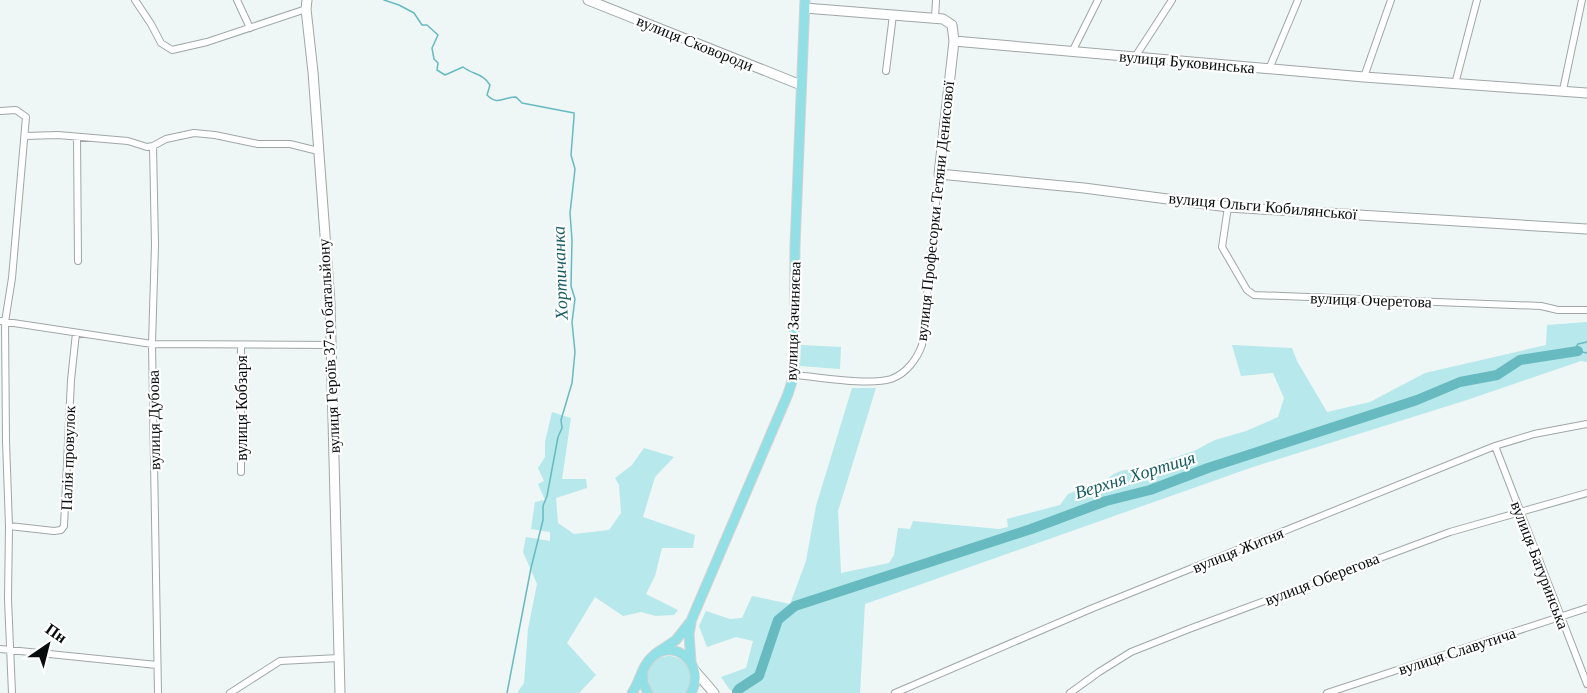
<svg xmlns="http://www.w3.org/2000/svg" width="1587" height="693" font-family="Georgia,serif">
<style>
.green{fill:#b7e8eb}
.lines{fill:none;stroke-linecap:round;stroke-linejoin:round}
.stream{stroke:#67bac0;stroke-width:1.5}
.river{stroke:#67bac0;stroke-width:10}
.street-casing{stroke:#a0a6a7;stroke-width:8}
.secondary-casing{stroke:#a0a6a7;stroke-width:11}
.primary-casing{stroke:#d3d3d3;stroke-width:11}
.street{stroke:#fff;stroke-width:6}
.secondary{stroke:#fff;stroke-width:9}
.primary{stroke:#92dfe5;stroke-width:9}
.labels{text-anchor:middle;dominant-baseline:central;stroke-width:4.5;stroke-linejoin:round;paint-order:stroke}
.street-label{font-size:16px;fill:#090c0c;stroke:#fff}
.water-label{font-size:18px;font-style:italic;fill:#175d62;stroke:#fff}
</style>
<rect width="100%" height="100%" fill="#eef6f6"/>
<path class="green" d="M1587,322V362L1581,361L1467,400L1250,468L865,604L860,693H737L730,690L721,677L746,668L753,641L736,637L707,647L699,626L706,611L730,619L742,618L752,596L790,604L806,561L816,506L852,388H876L838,511L841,573L889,563L894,555L898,528L910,529L913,521L999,529L1008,527L1007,519L1060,505L1068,494L1108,479C1114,471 1128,468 1137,470L1194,451L1215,440L1246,431L1278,417L1284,398L1273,373L1241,376L1232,345L1292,348L1297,361L1327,412L1370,402L1425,373L1546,345L1547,325Z
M801,345L841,347L840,369L800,366Z
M552,412L571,418L562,479H586L587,488L556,498L558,523L574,534L609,530L621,513L619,485L615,478L632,465L644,448L674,457L655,477L643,517L695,535L693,548H662L655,576L646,594L678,610L674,615L656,616L641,612L623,616L595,597L567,643L596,675L579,693H517L524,683L528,629L537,584L523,552L526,537L550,541V532L531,529L535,502L545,500L538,484L544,481L538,468L545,457V442Z
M671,656C691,660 693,675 688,691L686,693H652C643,674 648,656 671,656Z"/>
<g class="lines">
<path class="stream" d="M384,0L399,5L414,13L422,25H427L438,35L432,48L434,59L438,63L437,70L445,75L463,67C473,75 483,73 490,85L487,95C498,106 503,97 516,97L522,103L574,113V117L571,155L575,169L570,213L572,240L571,286L575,299L572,322L575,352L572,383L561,420L562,428L558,437L547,496L543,506V520L531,568L507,693
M1578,351L1587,353
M1573,352L1578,344L1587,342"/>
<path class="river" d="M737,692L739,689L759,676L778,620L795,606L1031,529L1106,501L1150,490L1208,468L1417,400L1460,382L1497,375L1520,360L1578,351"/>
<g class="street-casing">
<path id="street" d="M135,0L151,24L161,43L172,50L207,42L306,9
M237,0L250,28
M935,18L936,0
M1072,52L1098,0
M1135,57L1172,0
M1269,69L1298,0
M886,71L893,15
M1364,77L1391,0
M1455,84L1477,0
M1563,90L1582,0
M0,111L16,110L26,117L12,278L5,322L6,441L9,526L8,599L12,693
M25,136L58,135L128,141L147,147L153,146L166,139L194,133L215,135L258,144H290L318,151
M77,137L78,261
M153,146L155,245L152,344L158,693
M1228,207L1222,247L1247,290L1254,295L1541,306L1558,310H1587
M0,321L152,344L332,345
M794,375C820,377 868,386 891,379C906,374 917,359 922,345L939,174
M1495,446L1587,684
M241,472V345
M9,526L54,531L61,530L64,526L71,380L76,333
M0,649L157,665
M230,693L280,661L339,658
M895,693L1093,608L1495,446L1534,434L1587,424
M1070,693L1099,672L1131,652L1189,629L1450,532L1587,493
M1327,693L1587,608"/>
</g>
<g class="secondary-casing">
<path id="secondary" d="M307,0L306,9L313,72L330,303L340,693
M588,0L801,85
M805,8L943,19L952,25L954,41L1364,77L1587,93
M954,41L939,174L1084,188L1228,207L1587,229
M695,671L714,693"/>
</g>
<g class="primary-casing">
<path id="primary" d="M691,623L689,634L691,662
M655,654L676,640L691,621L788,394L794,375L795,246L805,0
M643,675V683L648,693
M632,693C640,682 642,665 653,656C677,637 706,667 691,693"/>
</g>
<use href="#street" class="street"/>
<use href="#secondary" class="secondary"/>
<use href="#primary" class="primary"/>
</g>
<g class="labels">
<g class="street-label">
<text transform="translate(695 43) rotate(22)">вулиця Сковороди</text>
<text transform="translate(1187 62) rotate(5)">вулиця Буковинська</text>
<text transform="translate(1263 206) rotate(5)">вулиця Ольги Кобилянської</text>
<text transform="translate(935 211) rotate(-84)">вулиця Професорки Тетяни Денисової</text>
<text transform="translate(1371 300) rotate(2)">вулиця Очеретова</text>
<text transform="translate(793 321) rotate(-88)">вулиця Зачиняєва</text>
<text transform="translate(329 346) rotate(-93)">вулиця Героїв 37-го батальйону</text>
<text transform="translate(241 408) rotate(-90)">вулиця Кобзаря</text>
<text transform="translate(154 420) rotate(-91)">вулиця Дубова</text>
<text transform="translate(68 458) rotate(-88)">Палія провулок</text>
<text transform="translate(1238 550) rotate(-22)">вулиця Житня</text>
<text transform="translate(1540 565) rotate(69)">вулиця Батуринська</text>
<text transform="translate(1322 579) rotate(-21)">вулиця Оберегова</text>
<text transform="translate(1457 651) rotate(-18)">вулиця Славутича</text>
</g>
<g class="water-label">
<text transform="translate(560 273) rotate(-92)">Хортичанка</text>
<text transform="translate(1135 475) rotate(-17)">Верхня Хортиця</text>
</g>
</g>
<g transform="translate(48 645) rotate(35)" stroke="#ffffff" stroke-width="4.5" paint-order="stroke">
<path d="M0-4.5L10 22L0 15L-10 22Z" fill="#090c0c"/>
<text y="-9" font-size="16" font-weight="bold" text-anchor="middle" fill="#090c0c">Пн</text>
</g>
</svg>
